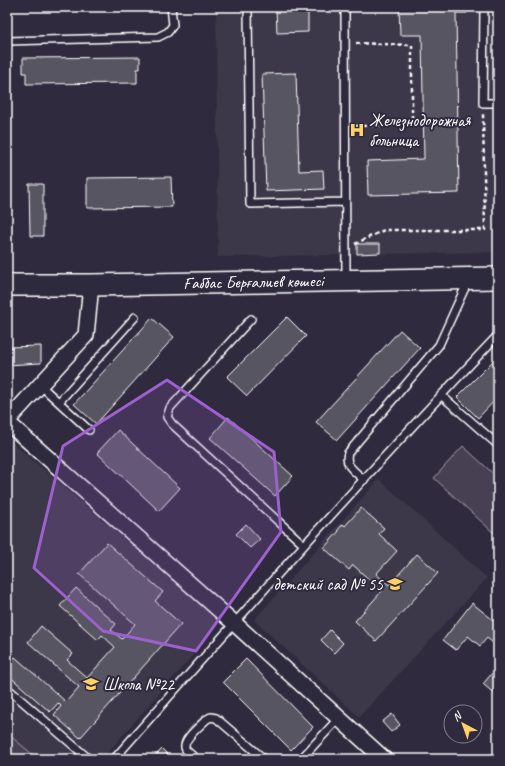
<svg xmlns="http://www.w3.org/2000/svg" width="505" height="766" font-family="Caveat,sans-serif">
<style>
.built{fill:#3c3749}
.green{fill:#464152;stroke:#a2a0a8}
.building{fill:#595564;stroke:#fff}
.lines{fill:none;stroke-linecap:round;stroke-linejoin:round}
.service-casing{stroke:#fff;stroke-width:10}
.minor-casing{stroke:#fff;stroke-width:18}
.secondary-casing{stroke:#fff;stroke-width:24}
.path{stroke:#fff;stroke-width:2.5;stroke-dasharray:4 3;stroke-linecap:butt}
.service{stroke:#2f2a3d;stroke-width:7}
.minor{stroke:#2f2a3d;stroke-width:15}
.secondary{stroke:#2f2a3d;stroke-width:21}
.marked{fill:#9c61cf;fill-opacity:0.2;stroke:#9c61cf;stroke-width:3;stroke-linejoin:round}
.labels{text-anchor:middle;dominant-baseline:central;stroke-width:4;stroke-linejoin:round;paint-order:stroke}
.poi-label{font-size:17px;fill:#fff;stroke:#2f2a3d;text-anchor:start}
.street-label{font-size:17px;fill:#fff;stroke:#2f2a3d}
</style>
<rect width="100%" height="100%" fill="#2f2a3d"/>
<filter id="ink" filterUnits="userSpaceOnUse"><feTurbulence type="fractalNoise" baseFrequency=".025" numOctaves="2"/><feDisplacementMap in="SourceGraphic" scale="8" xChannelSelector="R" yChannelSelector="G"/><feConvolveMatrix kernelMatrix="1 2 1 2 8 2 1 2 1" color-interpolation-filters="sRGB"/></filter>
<g filter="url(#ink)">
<path class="built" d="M216,7H498V252L218,257Z
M7,438L221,623L102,759H7Z
M379,479L487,578L359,717L254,620Z"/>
<path class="green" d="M463,446L498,478L497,536L434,478Z
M7,733L38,759H7Z"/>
<path class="building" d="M276,7H308V32L277,33Z
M399,7H467V13H456L459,193L368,195L367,161L424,159L422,35H400Z
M140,57V69H137V83L26,84V73H23V58Z
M296,73L299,171L323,170L324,189L266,191L262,74Z
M171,177L172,207L87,208V178Z
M29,184H43V236H30Z
M357,244H380V253L357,254Z
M287,317L306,336L247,396L227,377Z
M152,318L174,337L96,424L74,404Z
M400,330L420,348L337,440L316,422Z
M41,346V363L7,365V347Z
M498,356V397L478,418L457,397Z
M228,417L293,476L275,496L210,438Z
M118,430L180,488L159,511L97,453Z
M361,508L384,528L379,534L397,551L376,574L389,585L417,554L438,573L376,641L355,621L382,591L353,565L349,570L324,548L339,531L338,530L343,524L345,526Z
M246,524L260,539L250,548L236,534Z
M107,543L163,592L155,601L181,624L80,738L54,715L61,706L58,703L50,712L7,674V666L15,657L66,702L79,687L28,642L41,626L73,654L67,660L87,678L115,647L102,635L98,640L60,606L76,588L116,624L111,630L122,639L135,624L79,574Z
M472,603L498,624V647L487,638L480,646L468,636L456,650L443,640Z
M330,630L343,643L334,653L321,640Z
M246,659L313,727L291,750L223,682Z
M498,666V697L483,684Z
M392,714L400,725L391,732L382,722Z
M162,749L172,759H152Z"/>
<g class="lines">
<g class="service-casing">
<path id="service" d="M248,7L250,204L345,202
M345,7L346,280
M484,7L483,103H498
M7,41L158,37L168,32L173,25L171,7
M251,319L170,408L167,417L172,424L304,545
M40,385L89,430
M441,395L498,445
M59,402L135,317
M364,480C355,471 344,466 348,453L439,345L468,281
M7,688L89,759
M114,759C240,616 367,473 498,335
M196,759C193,756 189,753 186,750C180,741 201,725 207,719L211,717L216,718L264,759
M301,759L339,718"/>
</g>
<g class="minor-casing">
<path id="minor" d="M7,421L86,335L91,285
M7,422L234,623L384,759"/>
</g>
<g class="secondary-casing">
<path id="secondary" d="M7,285H91L498,278"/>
</g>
<path class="path" d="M355,126L412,125V45L355,43
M355,244L384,230H485L483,114"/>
<use href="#service" class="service"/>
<use href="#minor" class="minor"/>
<use href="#secondary" class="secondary"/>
</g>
</g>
<path class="marked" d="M167,380L274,452L281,532L196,651L103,631L34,568L63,446Z"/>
<defs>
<g id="hospital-bare" transform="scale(1.2)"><path d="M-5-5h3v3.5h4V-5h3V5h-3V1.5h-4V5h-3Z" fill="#ffd166" stroke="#2f2a3d" stroke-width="2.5" paint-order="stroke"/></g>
<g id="school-bare" transform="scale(1.2)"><path d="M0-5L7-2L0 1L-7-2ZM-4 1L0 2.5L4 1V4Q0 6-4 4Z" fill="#ffd166" stroke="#2f2a3d" stroke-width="2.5" paint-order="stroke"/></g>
</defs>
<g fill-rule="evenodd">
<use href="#hospital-bare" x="357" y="130"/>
<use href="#school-bare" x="395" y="584"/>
<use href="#school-bare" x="91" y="684"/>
</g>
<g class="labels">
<g class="poi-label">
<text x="369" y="120">Железнодорожная<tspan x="369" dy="20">больница</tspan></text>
<text x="383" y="584" text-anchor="end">детский сад № 55</text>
<text x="103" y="684">Школа №22</text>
</g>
<g class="street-label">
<text transform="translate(253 282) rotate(-1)">Ғаббас Берғалиев көшесі</text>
</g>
</g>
<rect width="505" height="766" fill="none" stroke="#2f2a3d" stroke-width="24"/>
<rect x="12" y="12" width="481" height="742" fill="none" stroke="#fff" stroke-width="1.5" filter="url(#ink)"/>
<g transform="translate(463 724) rotate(319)"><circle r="19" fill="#2f2a3d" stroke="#827f8b"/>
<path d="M0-3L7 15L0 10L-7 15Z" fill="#ffd166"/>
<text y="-6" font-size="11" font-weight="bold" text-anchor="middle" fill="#ffffff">N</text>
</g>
</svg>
